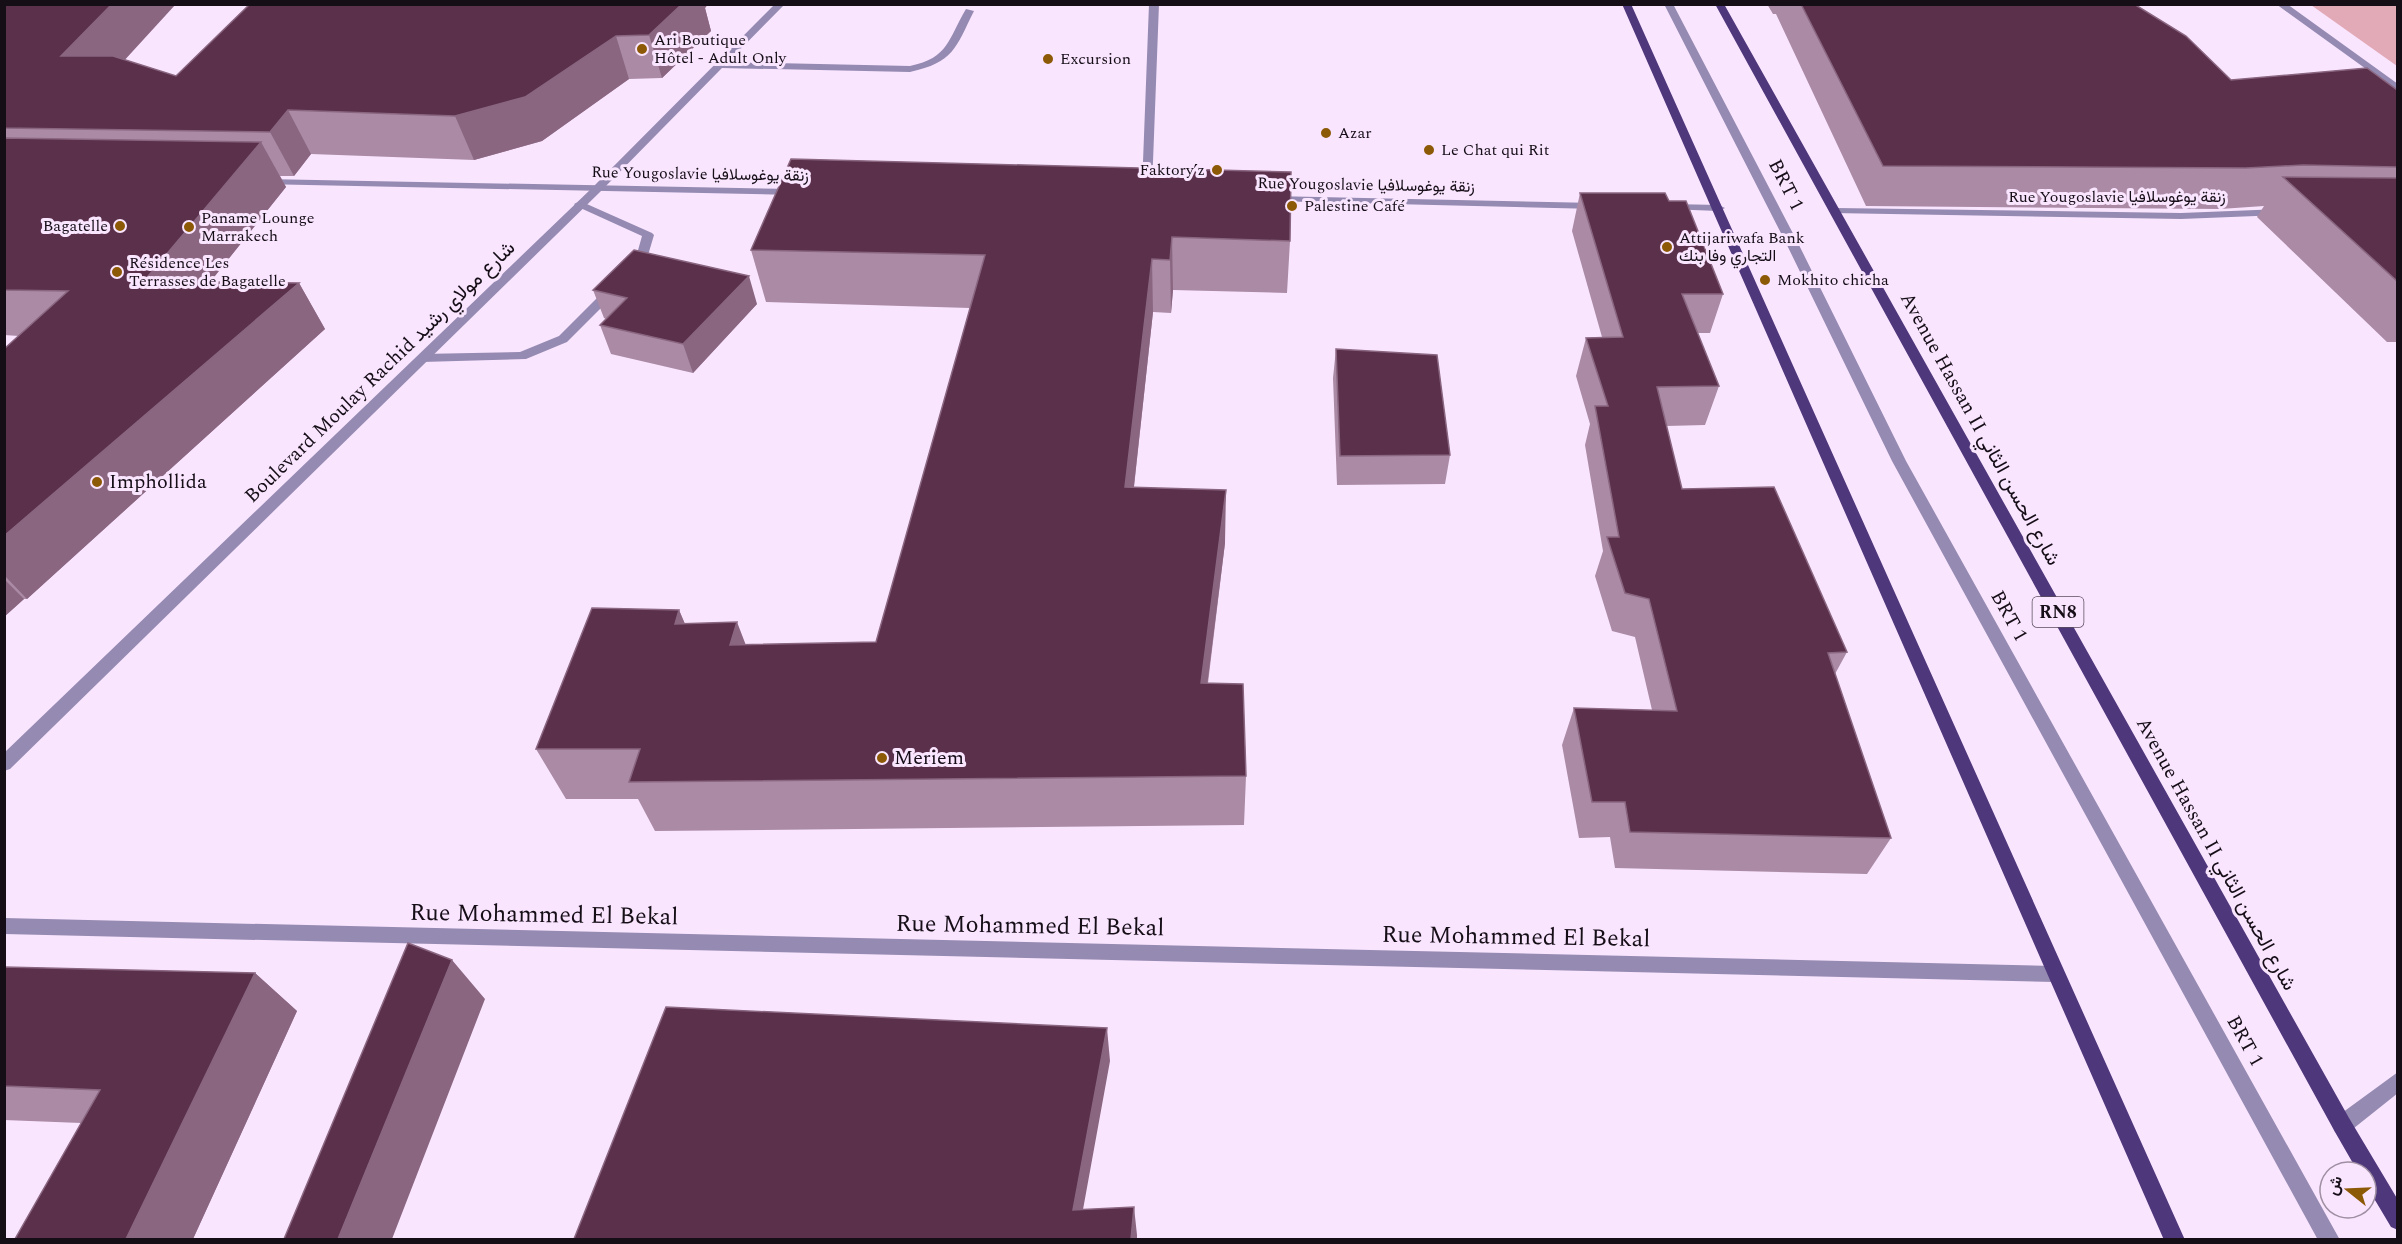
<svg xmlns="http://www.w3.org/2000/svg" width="2402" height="1244" font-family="Spectral,Vazirmatn,serif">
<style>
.green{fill:#e2a9b6}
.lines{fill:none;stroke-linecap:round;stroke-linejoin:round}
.service{fill:#958ab1;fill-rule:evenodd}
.minor{fill:#958ab1;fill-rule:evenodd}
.tertiary{fill:#958ab1;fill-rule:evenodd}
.primary{fill:#4f377b;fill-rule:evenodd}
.wall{fill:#aa8aa5}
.shaded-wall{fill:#8a6681}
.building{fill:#5a304b;stroke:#8a6681;stroke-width:1.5}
.poi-dot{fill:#8c5906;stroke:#fae5ff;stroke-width:2}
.labels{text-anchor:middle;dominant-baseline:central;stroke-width:6;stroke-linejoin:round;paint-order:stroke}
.far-poi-label{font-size:16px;fill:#150e17;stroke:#fae5ff;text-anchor:start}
.far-street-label{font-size:16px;fill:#150e17;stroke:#fae5ff}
.shield{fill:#fae5ff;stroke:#5a4e5d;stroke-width:1.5}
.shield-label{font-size:18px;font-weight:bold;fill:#150e17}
.street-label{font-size:20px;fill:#150e17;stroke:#fae5ff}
.poi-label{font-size:20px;fill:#150e17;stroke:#fae5ff;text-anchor:start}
.near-street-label{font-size:24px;fill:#150e17;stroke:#fae5ff}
</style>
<rect width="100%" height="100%" fill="#fae5ff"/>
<path class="green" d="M2311,5H2397V66Z"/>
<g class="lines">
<path class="service" d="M1664,4H1673L1798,243L1906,461L2340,1240H2318L1892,461L1786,243Z
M966,9L974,11C955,49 954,62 910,72L721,68L716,65L721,62L910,66C949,58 948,39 966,9Z
M580,201L652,233L654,235L646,262L637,271H629L627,269L635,261L642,236L576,206L574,204Z
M612,286L616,287V293L567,342L526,359L422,362L416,358L422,354L520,352L559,336L608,287Z"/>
<path class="minor" d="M1149,4H1159L1152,188L1147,191L1142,188Z
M2276,4H2287L2398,84V92Z
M264,179L795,189L801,192L795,195L260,184V180Z
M1272,196L1596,203L1602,206L1596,209L1268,201L1266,199Z
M1671,204L1719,205L1725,208L1719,211L1667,209V205Z
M1836,208L2181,213L2281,209L2287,212L2281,215L2181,219L1832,213L1830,211Z
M4,918L2055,966L2061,968L2064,974L2061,980L2055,982L4,934Z
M2398,1072V1093L2349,1132L2342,1135L2335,1132L2332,1125L2335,1118Z"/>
<path class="tertiary" d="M775,4H785L600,192L10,769L4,771V753L592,188Z"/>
<path class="primary" d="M1622,4H1631L2185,1240H2164Z
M1715,4H1724L2349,1118L2398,1200V1230L2391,1227L2366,1185V1172H2358L2335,1132Z"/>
</g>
<path class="wall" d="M4,4L125,60L176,76L250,4H708L705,8L711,31L662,78L629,79L542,141L474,160L311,154L294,176H280L286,187L210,282L299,283L325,329L27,599H24L4,617V349L19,336L4,335Z
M1767,4H2134L2231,80L2397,90V342H2387L2257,217L2264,206L2220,209L1866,206L1776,14H1773Z
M791,159L1290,241L1287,293L1173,290L1171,313L1153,312L1134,487L1225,543L1208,683L1246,776L1244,825L655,831L638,799H566L536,749L679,610L685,624L746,645L876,642L970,308L766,302L751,250Z
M1580,193L1669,201L1723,294L1710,333H1697L1719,386L1705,425L1666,426L1682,489L1847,652L1835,674L1891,838L1867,874L1615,868L1610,837L1579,838L1562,745L1574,708L1652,710L1635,637L1612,631L1595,576L1603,551L1585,445L1590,424L1576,376L1586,338L1602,337L1572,231Z
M593,290L757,304L693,373L611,354L600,325L606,319L604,318Z
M1336,349L1450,455L1445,484L1337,485L1333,378Z
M4,967L255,973L297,1011L193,1239H15L81,1123L4,1120Z"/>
<path class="shaded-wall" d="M112,4H176L89,99L61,56Z
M677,4H708L705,8L711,31L662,78L649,35Z
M616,36L629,79L542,141L474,160L455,116Z
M288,110L311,154L294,176L270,132Z
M261,142L286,187L175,326L144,281Z
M1172,237L1173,290L1171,313L1170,260Z
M1152,259L1153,312L1128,540L1125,487Z
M749,276L757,304L693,373L683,344Z
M299,283L325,329L27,599L4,575V536Z
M1226,490L1225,543L1201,734V683Z
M4,579L24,599L4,617Z
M679,610L701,662L675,624Z
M737,622L757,674L730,645Z
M452,960L485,999L392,1239H338Z
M255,973L297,1011L193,1239H126Z
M1107,1028L1110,1061L1078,1237L1073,1210Z
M1134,1207L1137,1235V1239H1131Z"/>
<path class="building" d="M4,4H112L61,56H113L176,76L250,4H682L649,35L616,36L525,97L455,116L288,110L270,132L4,128Z
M1801,4H2134L2186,36L2231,80L2367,68L2397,90V167L2303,165L2246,168L1883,166Z
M4,138L261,142L144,281L299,283L4,536V349L68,291L4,290Z
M791,159L1291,172L1290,241L1172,237L1170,260L1152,259L1125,487L1226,490L1201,683L1243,684L1246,776L629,782L640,749H536L592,608L679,610L675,624L737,622L730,645L876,642L985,255L751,250Z
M2283,177L2397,178V281Z
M1580,193H1665L1669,201H1686L1723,294H1682L1719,386L1657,387L1682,489L1774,487L1847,652L1828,653L1891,838L1630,832L1625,802H1592L1574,708L1677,711L1649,599L1625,593L1607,537H1619L1595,406H1608L1586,338L1623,337Z
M634,250L749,276L683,344L600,325L627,298L593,290Z
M1336,349L1437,355L1450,455L1340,456Z
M408,943L452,960L338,1239H284Z
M4,967L255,973L126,1239H15L100,1090L4,1086Z
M666,1007L1107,1028L1073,1210L1134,1207L1131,1239H574Z"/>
<g class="poi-dot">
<circle cx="642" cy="49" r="6"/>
<circle cx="1048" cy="59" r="6"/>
<circle cx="1326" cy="133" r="6"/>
<circle cx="1429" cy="150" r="6"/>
<circle cx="1217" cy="170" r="6"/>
<circle cx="1292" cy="206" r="6"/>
<circle cx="120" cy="226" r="6"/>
<circle cx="189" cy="227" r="6"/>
<circle cx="1667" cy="247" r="6"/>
<circle cx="117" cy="272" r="6"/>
<circle cx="1765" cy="280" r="6"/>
<circle cx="97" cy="482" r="6"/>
<circle cx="882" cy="758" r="6"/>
</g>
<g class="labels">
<g class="far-poi-label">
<text x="654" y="40">Ari Boutique<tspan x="654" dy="18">Hôtel - Adult Only</tspan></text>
<text x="1060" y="59">Excursion</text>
<text x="1338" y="133">Azar</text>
<text x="1441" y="150">Le Chat qui Rit</text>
<text x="1205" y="170" text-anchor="end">Faktory’z</text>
<text x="1304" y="206">Palestine Café</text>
<text x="201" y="218">Paname Lounge<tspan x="201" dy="18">Marrakech</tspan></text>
<text x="108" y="226" text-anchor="end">Bagatelle</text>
<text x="1679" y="238">Attijariwafa Bank<tspan x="1679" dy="18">التجاري وفا بنك</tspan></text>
<text x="129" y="263">Résidence Les<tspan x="129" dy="18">Terrasses de Bagatelle</tspan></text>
<text x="1777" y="280">Mokhito chicha</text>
</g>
<g class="far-street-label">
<text transform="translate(700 174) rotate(1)">Rue Yougoslavie زنقة يوغوسلافيا</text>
<text transform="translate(1366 185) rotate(1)">Rue Yougoslavie زنقة يوغوسلافيا</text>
<text x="2117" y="197">Rue Yougoslavie زنقة يوغوسلافيا</text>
</g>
<rect class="shield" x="2032.5" y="597" width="51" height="30" rx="4.5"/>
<g class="shield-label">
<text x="2058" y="612">RN8</text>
</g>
<g class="street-label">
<text transform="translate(1786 185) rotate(63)">BRT 1</text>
<text transform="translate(380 372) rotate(-44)">Boulevard Moulay Rachid شارع مولاي رشيد</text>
<text transform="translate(1980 429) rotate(61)">Avenue Hassan II شارع الحسن الثاني</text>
<text transform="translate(2009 616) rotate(61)">BRT 1</text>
<text transform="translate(2216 854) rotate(61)">Avenue Hassan II شارع الحسن الثاني</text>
<text transform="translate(2245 1041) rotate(61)">BRT 1</text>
</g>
<g class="poi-label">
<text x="109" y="482">Imphollida</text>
<text x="894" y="758">Meriem</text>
</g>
<g class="near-street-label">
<text transform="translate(544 915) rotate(1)">Rue Mohammed El Bekal</text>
<text transform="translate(1030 926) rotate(1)">Rue Mohammed El Bekal</text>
<text transform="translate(1516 937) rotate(1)">Rue Mohammed El Bekal</text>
</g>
</g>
<rect width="2402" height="1244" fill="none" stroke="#150e17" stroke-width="12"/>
<g transform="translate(2348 1190) rotate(288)"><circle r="28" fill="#fae5ff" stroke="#9e8fa2" stroke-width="1.5"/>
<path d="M0-4.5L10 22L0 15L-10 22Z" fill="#8c5906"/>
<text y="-9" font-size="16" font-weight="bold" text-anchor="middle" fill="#150e17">ش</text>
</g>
</svg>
